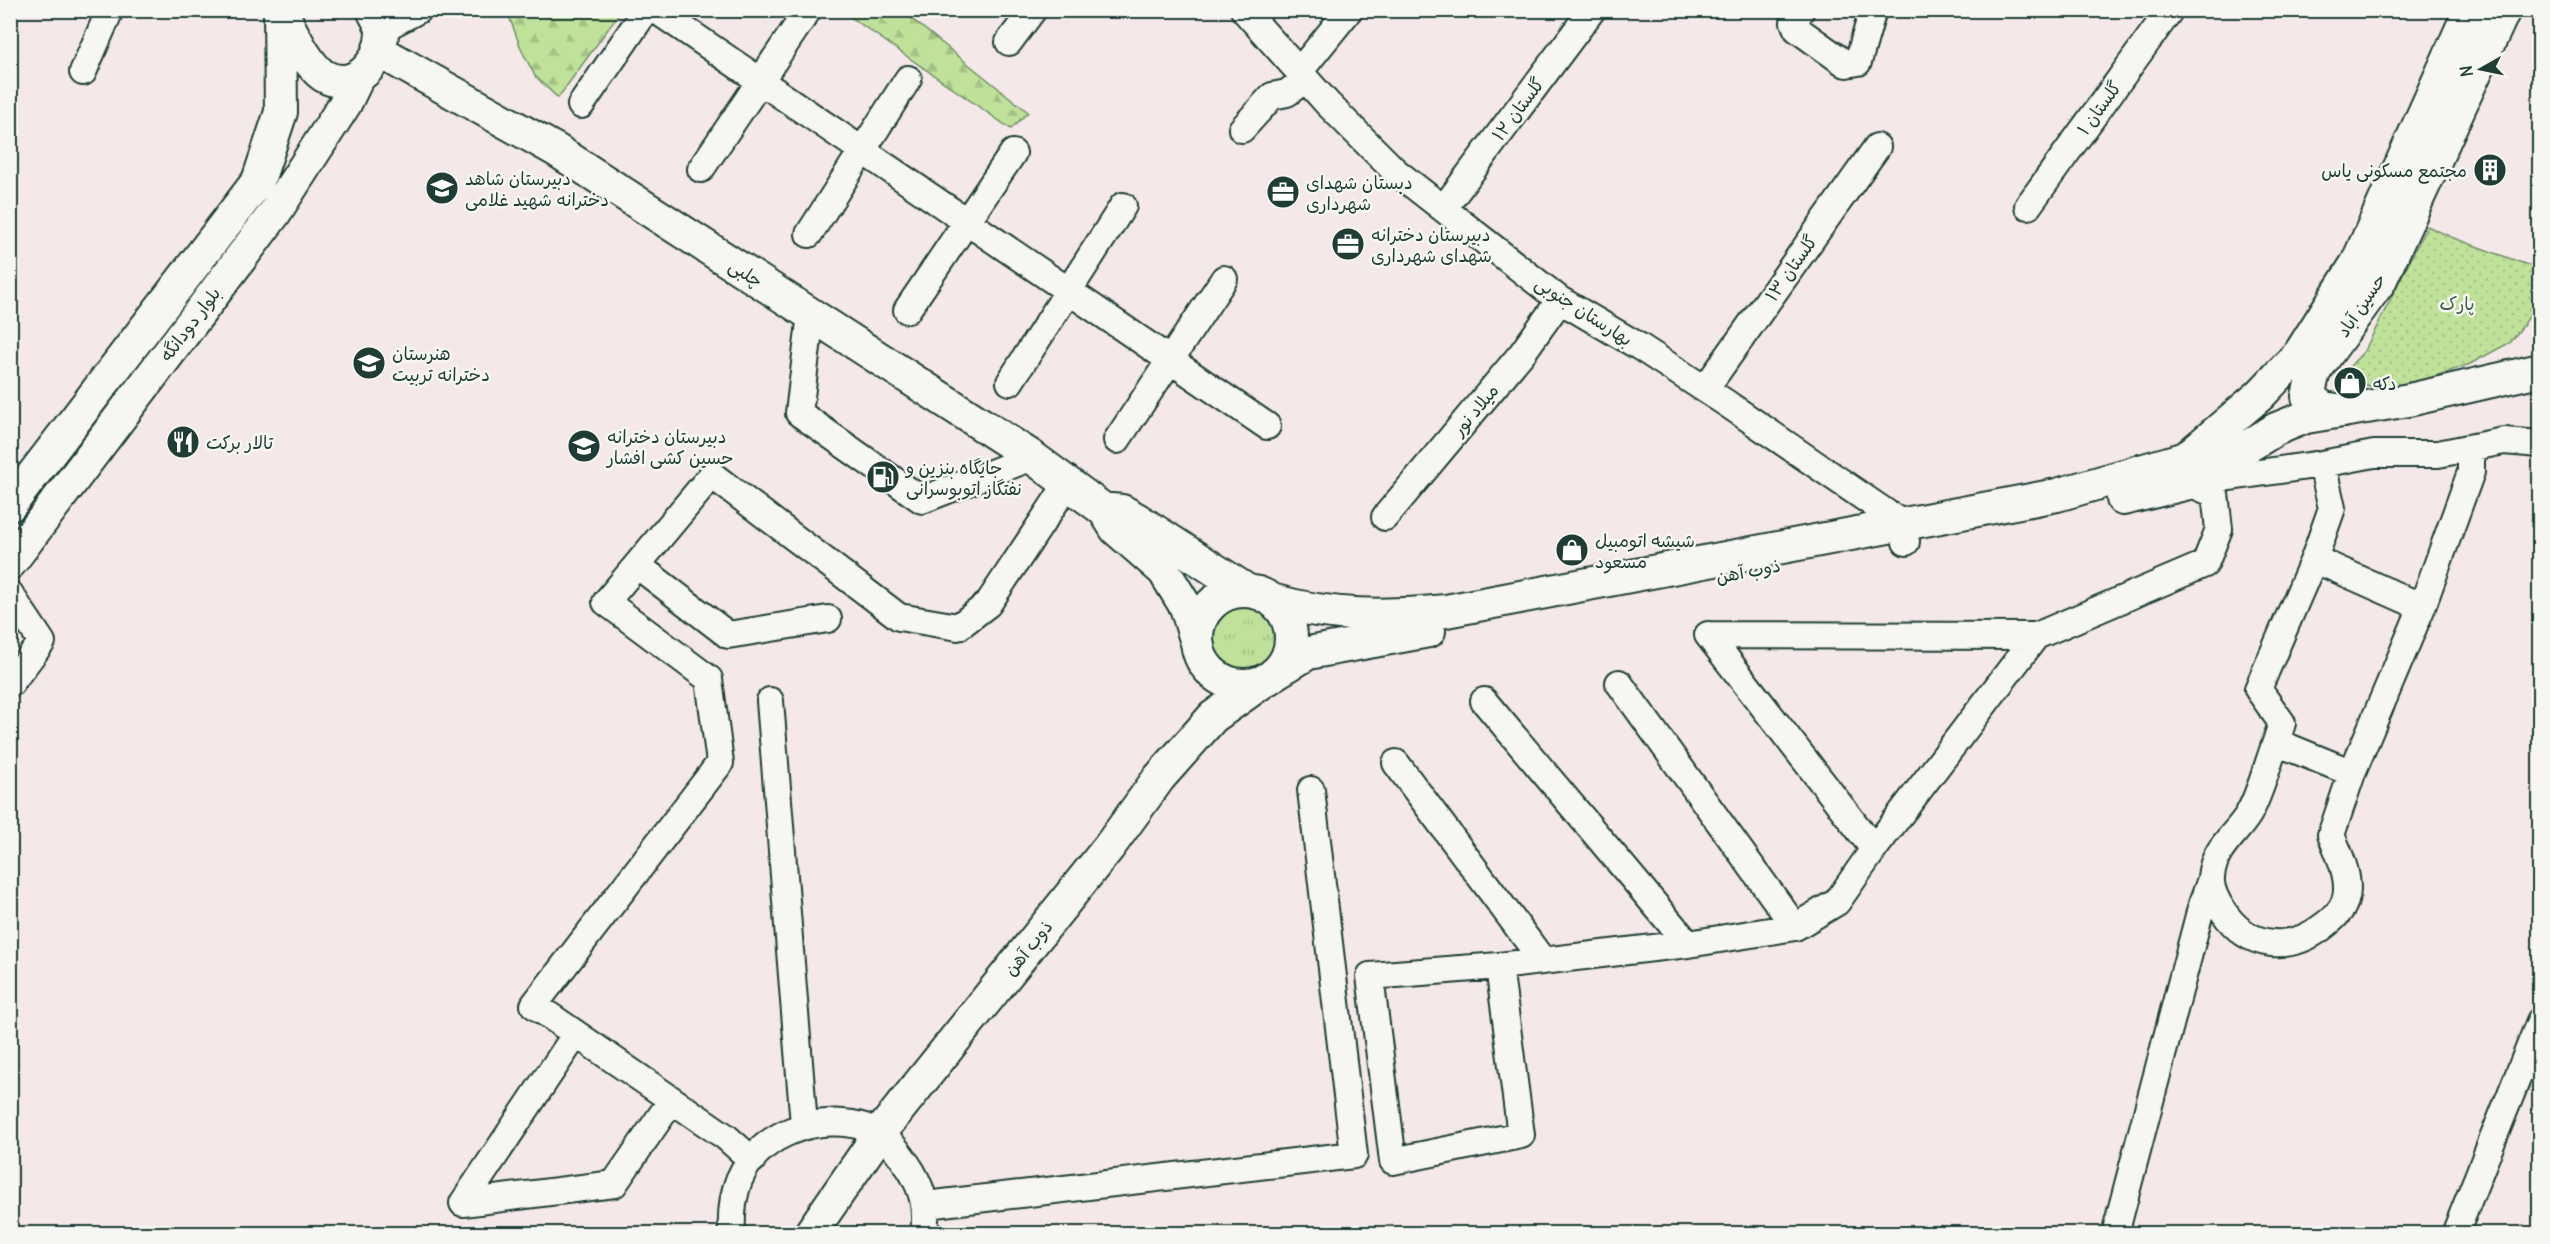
<svg xmlns="http://www.w3.org/2000/svg" width="2550" height="1244" font-family="Delius,'Playpen Sans Arabic',sans-serif">
<style>
.grass{fill:url(#grass-tufts);stroke:#708f67;stroke-width:1.5}
.forest{fill:url(#forest-firs);stroke:#708f67;stroke-width:1.5}
.park{fill:url(#park-dots);stroke:#708f67;stroke-width:1.5}
.lines{fill:none;stroke-linecap:round;stroke-linejoin:round}
.minor-casing{stroke:#1f3d34;stroke-width:30}
.major-casing{stroke:#1f3d34;stroke-width:36}
.minor{stroke:#f6f6f2;stroke-width:26}
.major{stroke:#f6f6f2;stroke-width:32}
.labels{text-anchor:middle;dominant-baseline:central;stroke-width:5;stroke-linejoin:round;paint-order:stroke}
.street-label{font-size:18px;fill:#1f3d34;stroke:#f6f6f2}
.poi-label{font-size:18px;fill:#1f3d34;stroke:#f6f6f2;text-anchor:start}
.park-label{font-size:18px;fill:#3f5e48;stroke:#f6f6f2}
</style>
<defs>
<pattern id="grass-tufts" width="24" height="20" patternUnits="userSpaceOnUse" patternTransform="scale(1.5)"><rect width="24" height="20" fill="#c0e19a"/><path d="M3 7l-1-3M5 7V3M7 7l1-3M15 17l-1-3M17 17v-4M19 17l1-3" fill="none" stroke="#a5c285"/></pattern>
<pattern id="forest-firs" width="22" height="20" patternUnits="userSpaceOnUse" patternTransform="scale(1.5)"><rect width="22" height="20" fill="#c0e19a"/><path d="M5 1l3.5 6h-7zM16 11l3.5 6h-7z" fill="#a5c285"/></pattern>
<pattern id="park-dots" width="8" height="8" patternUnits="userSpaceOnUse" patternTransform="scale(1.5)"><rect width="8" height="8" fill="#c0e19a"/><path d="M2 2h.1M6 6h.1" fill="none" stroke="#a5c285" stroke-width="1.8" stroke-linecap="round"/></pattern>
</defs>
<rect width="100%" height="100%" fill="#f4e8e9"/>
<filter id="ink" filterUnits="userSpaceOnUse"><feTurbulence type="fractalNoise" baseFrequency=".0167" numOctaves="2"/><feDisplacementMap in="SourceGraphic" scale="12" xChannelSelector="R" yChannelSelector="G"/><feConvolveMatrix kernelMatrix="1 2 1 2 8 2 1 2 1" color-interpolation-filters="sRGB"/></filter>
<g filter="url(#ink)">
<path class="grass" d="M1240,597C1274,599 1288,619 1283,652C1275,659 1261,676 1251,678C1205,689 1179,613 1240,597Z"/>
<path class="forest" d="M507,11L620,10L621,11L558,98L535,76L522,51Z
M842,11H902L1028,112L1011,129Z"/>
<path class="park" d="M2427,226L2451,237L2539,269V303L2511,342L2470,364L2410,385L2383,391L2341,376L2365,350Z"/>
<g class="lines">
<g class="minor-casing">
<path id="minor" d="M656,10L1267,426
M1244,10L1327,103L1395,171L1560,300L1640,347L1726,403L1904,525L1906,542
M1801,10L1794,22L1797,29L1846,64L1858,62L1873,10
M382,29L418,10
M1009,42L1033,10
M83,72L110,10
M1299,72L1349,10
M581,105L646,10
M1242,129L1272,96L1287,93L1305,79
M701,169L808,10
M2028,206L2170,10
M1444,208L1592,10
M809,234L908,79
M907,310L1013,153
M811,314L799,413L922,500L1032,457
M1010,382L1123,206
M1705,389L1877,147
M1117,440L1224,279
M2322,464L2332,508L2314,559L2258,689L2282,723L2276,742L2352,773L2422,607L2471,472V449
M2195,482L2322,464L2374,454H2438L2504,441L2540,444
M1385,517L1523,352L1560,300
M2314,559L2422,607
M637,565L728,635L828,619
M10,594L42,642L10,684
M1708,635L2036,636
M1708,635L1874,849
M1619,683L1795,927
M770,701L804,1125
M1484,701L1688,944
M2276,742C2268,763 2259,797 2248,815C2234,837 2214,848 2211,877C2210,888 2217,902 2223,911C2248,949 2290,953 2325,925C2333,919 2342,911 2345,901C2352,881 2339,853 2331,835L2352,773
M1396,763L1543,961
M1499,966L1521,1135L1393,1161L1370,976L1499,966L1688,944L1795,927L1837,902L1874,849L2036,636L2205,564L2219,529L2215,494L2189,483
M576,1034L463,1203L614,1184L672,1100
M752,1160L726,1137L534,1005L720,763L709,679L606,602L712,475L899,617L958,627L988,604L1068,483
M926,1205L1354,1155L1311,790
M732,1234C731,1215 732,1198 739,1180C759,1132 821,1112 868,1128C887,1134 902,1156 912,1172C924,1193 927,1210 924,1234
M2115,1234L2202,904L2211,879
M2455,1234L2540,1021"/>
</g>
<g class="major-casing">
<path id="major" d="M283,13C290,30 308,66 324,76C355,94 382,61 382,32C382,25 376,17 373,10
M379,51L556,150L1032,457L1104,510L1116,529L1164,571L1186,607L1198,646
M2344,411L2323,408L2308,396L2314,372L2380,281L2504,10
M2123,499L2189,483L2276,429L2306,417L2409,400L2540,370
M10,505L258,181L281,112L280,10
M1111,510L1122,511L1138,520L1246,590
M10,563L274,214L345,104L358,77
M1197 638a47 47 0 1 1 94 0a47 47 0 1 1-94 0Z
M1275,601C1331,617 1388,617 1446,611L2057,495L2186,458L2260,395L2300,353L2357,263L2470,10
M1275,673L1308,653L1429,631
M810,1234L879,1134L1109,847L1159,778L1213,717L1265,680"/>
</g>
<use href="#minor" class="minor"/>
<use href="#major" class="major"/>
</g>
</g>
<defs>
<g id="building-disc" transform="scale(1.725)"><circle r="9.5" fill="#1f3d34" stroke="#f6f6f2"/><path d="M-4-6H4V6H1V3H-1V6H-4ZM-2.5-4.3h1.7v1.8h-1.7ZM.8-4.3h1.7v1.8H.8ZM-2.5-1h1.7V.8h-1.7ZM.8-1h1.7V.8H.8Z" fill="#fff"/></g>
<g id="school-disc" transform="scale(1.725)"><circle r="9.5" fill="#1f3d34" stroke="#f6f6f2"/><path d="M0-5L7-2L0 1L-7-2ZM-4 1L0 2.5L4 1V4Q0 6-4 4Z" fill="#fff"/></g>
<g id="office-disc" transform="scale(1.725)"><circle r="9.5" fill="#1f3d34" stroke="#f6f6f2"/><path d="M-6-3h4V-5.5h4V-3h4V5H-6ZM-1-4.5V-3h2v-1.5ZM-6 0V1H6V0Z" fill="#fff"/></g>
<g id="shop-disc" transform="scale(1.725)"><circle r="9.5" fill="#1f3d34" stroke="#f6f6f2"/><path d="M-5-2.5h2.3a2.7 3.5 0 0 1 5.4 0H5L5.5 6h-11ZM-1.5-2.5h3a1.5 2.3 0 0 0-3 0Z" fill="#fff"/></g>
<g id="restaurant-disc" transform="scale(1.725)"><circle r="9.5" fill="#1f3d34" stroke="#f6f6f2"/><path d="M-5-6h1v4h1v-4h1v4h1v-4h1v5L-1.5 .5V6h-2V.5L-5-1ZM5-6V6H3V1.5H1.5Q1.5-4 5-6Z" fill="#fff"/></g>
<g id="fuel-disc" transform="scale(1.725)"><circle r="9.5" fill="#1f3d34" stroke="#f6f6f2"/><path d="M-5.5-6h7V0h2V4h1.3V-2.5L3-4.5l.8-.8L6-3V5H2.5V1h-1V6h-7ZM-4.2-4.7v3.2H.2V-4.7Z" fill="#fff"/></g>
</defs>
<g fill-rule="evenodd">
<use href="#building-disc" x="2490" y="170"/>
<use href="#school-disc" x="442" y="188"/>
<use href="#office-disc" x="1283" y="192"/>
<use href="#office-disc" x="1348" y="244"/>
<use href="#school-disc" x="369" y="363"/>
<use href="#shop-disc" x="2350" y="383"/>
<use href="#restaurant-disc" x="183" y="442"/>
<use href="#school-disc" x="584" y="446"/>
<use href="#fuel-disc" x="883" y="477"/>
<use href="#shop-disc" x="1572" y="550"/>
</g>
<g class="labels">
<g class="street-label">
<text transform="translate(2099 108) rotate(-54)">گلستان ۱</text>
<text transform="translate(1518 109) rotate(-53)">گلستان ۱۲</text>
<text transform="translate(1791 268) rotate(-55)">گلستان ۱۳</text>
<text transform="translate(746 273) rotate(33)">چلبی</text>
<text transform="translate(2361 305) rotate(-56)">حسین آباد</text>
<text transform="translate(1584 311) rotate(33)">بهارستان جنوبی</text>
<text transform="translate(190 324) rotate(-53)">بلوار دودانگه</text>
<text transform="translate(1475 410) rotate(-50)">میلاد نور</text>
<text transform="translate(1748 571) rotate(-11)">ذوب آهن</text>
<text transform="translate(1028 948) rotate(-51)">ذوب آهن</text>
</g>
<g class="poi-label">
<text x="2467" y="170" text-anchor="end">مجتمع مسکونی یاس</text>
<text x="465" y="178">دبیرستان شاهد<tspan x="465" dy="21">دخترانه شهید غلامی</tspan></text>
<text x="1306" y="182">دبستان شهدای<tspan x="1306" dy="21">شهرداری</tspan></text>
<text x="1371" y="234">دبیرستان دخترانه<tspan x="1371" dy="21">شهدای شهرداری</tspan></text>
<text x="392" y="353">هنرستان<tspan x="392" dy="21">دخترانه تربیت</tspan></text>
<text x="2373" y="383">دکه</text>
<text x="607" y="436">دبیرستان دخترانه<tspan x="607" dy="21">حسین کشی افشار</tspan></text>
<text x="206" y="442">تالار برکت</text>
<text x="906" y="467">جایگاه بنزین و<tspan x="906" dy="21">نفتگاز اتوبوسرانی</tspan></text>
<text x="1595" y="540">شیشه اتومبیل<tspan x="1595" dy="21">مسعود</tspan></text>
</g>
<g class="park-label">
<text x="2457" y="303">پارک</text>
</g>
</g>
<rect width="2550" height="1244" fill="none" stroke="#f6f6f2" stroke-width="36"/>
<rect x="18" y="18" width="2514" height="1208" fill="none" stroke="#1f3d34" stroke-width="2" filter="url(#ink)"/>
<g transform="translate(2481 69) rotate(261)" stroke="#f6f6f2" stroke-width="4.5" paint-order="stroke">
<path d="M0-4.5L10 22L0 15L-10 22Z" fill="#1f3d34"/>
<text y="-9" font-size="16" font-weight="bold" text-anchor="middle" fill="#1f3d34">N</text>
</g>
</svg>
